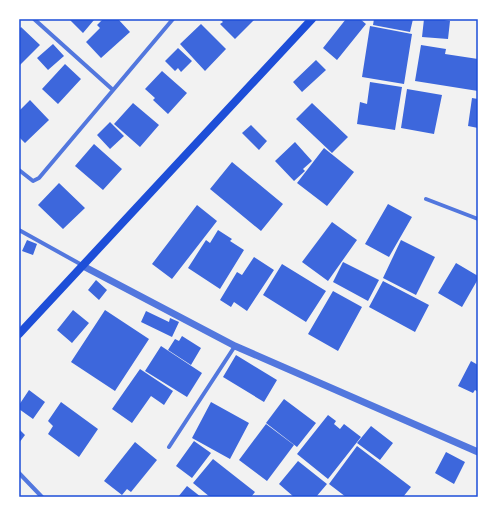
<svg xmlns="http://www.w3.org/2000/svg" width="497" height="516" font-family="Roboto,sans-serif">
<style>
.building{fill:#3d67dc}
.lines{fill:none;stroke-linecap:round;stroke-linejoin:round}
.minor{stroke:#5277de;stroke-width:4}
.tertiary{stroke:#5277de;stroke-width:7}
.secondary{stroke:#1d4ed8;stroke-width:8}
.neatline{fill:none;stroke:#1d4ed8;stroke-width:1.5}
</style>
<rect width="100%" height="100%" fill="#f2f2f2"/>
<path class="building" d="M71,19H93L94,20L83,33L70,20Z
M103,19H118L130,32L101,58L86,42L100,28L97,25Z
M220,19H255L235,39L220,24L223,22Z
M346,19H360L366,24L337,60L323,48Z
M374,19H413L410,32L373,25Z
M424,19H444V20L450,21L448,39L422,37Z
M201,24L226,49L205,71L180,44Z
M370,26L412,34L404,84L362,77Z
M21,27L40,45L19,66V30Z
M53,44L64,56L48,70L37,58Z
M421,45L446,49L445,54L478,59V91L415,81Z
M178,48L192,61L181,72L178,68L175,71L165,61Z
M316,60L326,70L302,92L293,82Z
M65,64L81,79L58,104L42,89Z
M162,71L187,93L168,114L153,100L155,98L145,89Z
M370,82L402,87L395,130L357,124L360,102L367,104Z
M407,89L442,95L434,134L401,128Z
M472,98L478,99V128L468,126Z
M30,100L49,120L25,143L19,137V111Z
M133,103L159,125L140,147L114,124Z
M312,103L348,137L332,153L296,119Z
M110,122L124,136L110,149L97,135Z
M251,125L267,141L259,150L242,133Z
M295,142L312,161L303,169L305,171L294,181L275,161Z
M94,144L122,169L103,190L75,166Z
M324,148L354,172L327,206L297,183Z
M232,162L283,204L261,231L210,189Z
M59,183L85,208L63,229L38,205Z
M388,204L412,217L389,257L365,244Z
M197,205L217,221L172,279L152,264Z
M332,222L357,240L328,281L302,262Z
M218,230L232,239L230,241L244,250L220,289L188,268L206,240L210,243Z
M27,240L37,244L33,255L22,251Z
M401,240L435,257L416,295L383,278Z
M254,257L274,270L247,311L234,302L231,307L220,300L237,272L242,275Z
M343,262L379,280L368,301L333,282Z
M456,263L478,276V279L462,307L438,293Z
M282,264L326,291L306,322L263,295Z
M96,280L107,290L99,300L88,290Z
M383,281L429,305L415,332L369,307Z
M333,291L362,307L338,351L308,334Z
M73,310L89,323L72,343L57,330Z
M105,310L149,339L115,391L71,362Z
M146,311L169,322L170,318L179,322L172,337L141,322Z
M182,336L201,348L191,365L168,350L175,339L179,341Z
M161,346L202,373L187,397L145,371Z
M236,355L277,380L264,402L223,377Z
M471,361L478,365V392L475,390L473,393L458,386Z
M140,369L173,391L164,405L151,396L132,423L112,409Z
M29,390L45,402L33,419L19,409V405Z
M284,399L316,423L297,447L266,423Z
M61,402L98,429L79,457L48,434L53,426L48,421Z
M211,402L249,423L230,459L192,438Z
M328,415L336,421L334,424L340,429L344,424L361,437L328,479L297,454Z
M266,424L294,445L267,481L239,460Z
M371,426L393,443L380,460L357,443Z
M19,429L25,435L19,443Z
M194,441L211,453L192,478L176,466Z
M135,442L157,460L131,492L127,489L122,495L104,481Z
M357,446L411,487L403,497H346L329,484Z
M446,452L465,462L454,484L435,473Z
M213,459L255,492L251,497H210L193,483Z
M298,461L327,484L316,497H294L279,484Z
M187,486L201,497H178Z"/>
<g class="lines">
<path class="minor" d="M34,19L113,90
M19,170L33,181L39,178L173,19
M426,199L478,219
M19,230L82,265
M169,447L235,346
M19,473L42,497"/>
<path class="tertiary" d="M83,266L235,346L478,452"/>
<path class="secondary" d="M19,334L312,19"/>
</g>
<rect width="497" height="516" fill="none" stroke="#ffffff" stroke-width="40"/>
<rect x="20" y="20" width="457" height="476" class="neatline"/>
</svg>
